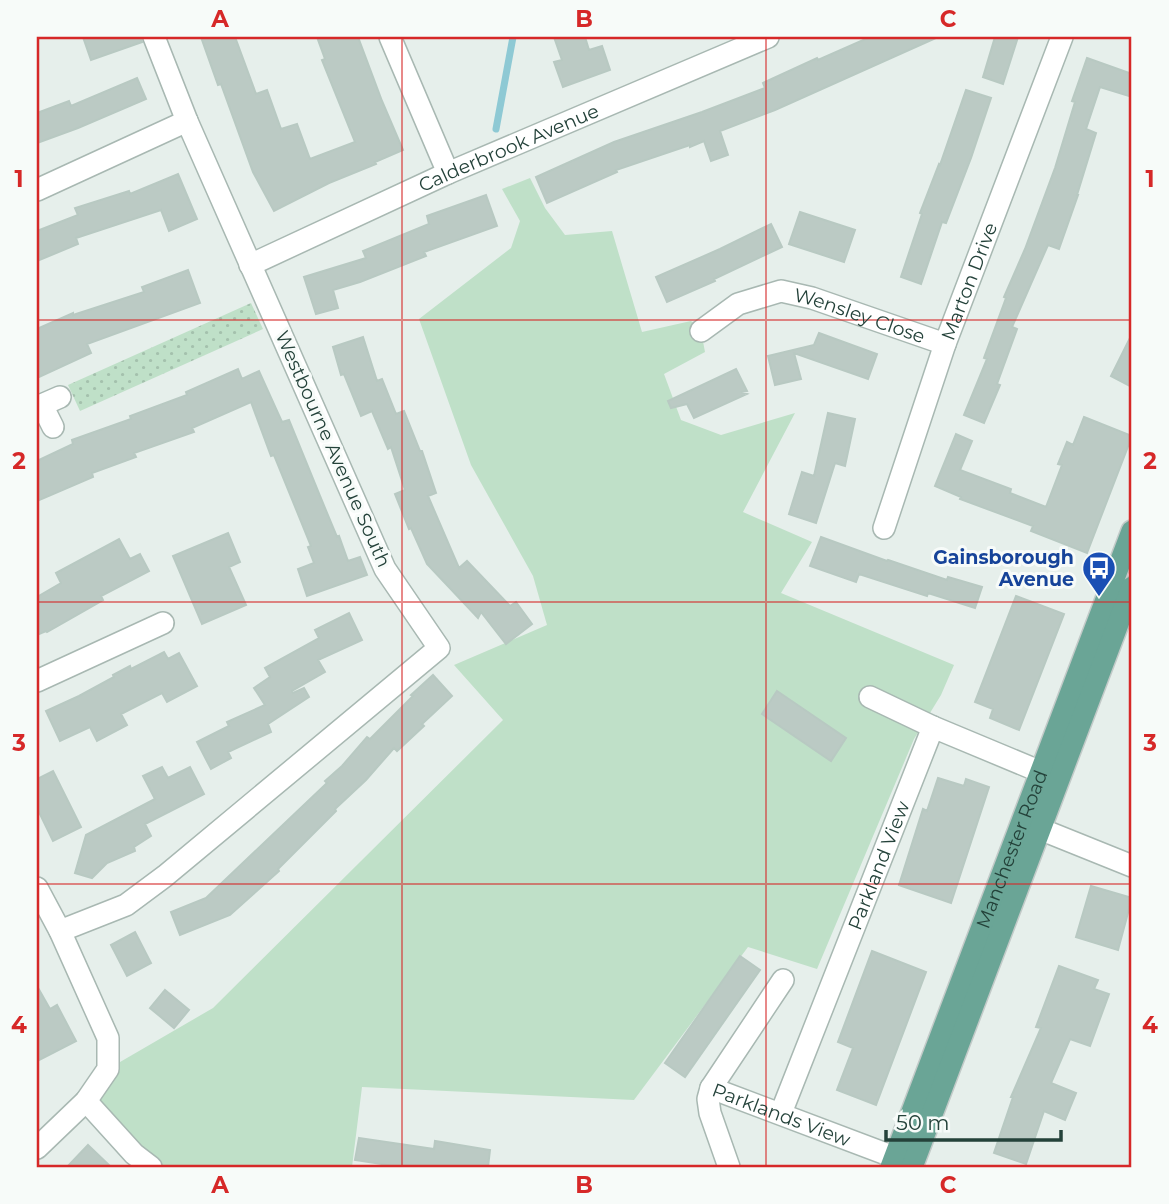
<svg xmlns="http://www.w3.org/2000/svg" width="1169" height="1204" font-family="Montserrat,sans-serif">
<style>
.grass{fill:url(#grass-dots)}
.park{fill:#bfe0c8}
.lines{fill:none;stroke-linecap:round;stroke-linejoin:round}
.stream{stroke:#8ec9d4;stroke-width:7}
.building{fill:#bbcac4;stroke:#b8c9c2;stroke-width:2}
.minor-casing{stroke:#a8b8b2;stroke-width:24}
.major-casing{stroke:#c2cac8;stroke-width:24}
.minor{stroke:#fff;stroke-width:21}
.major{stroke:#6aa596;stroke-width:21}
.grid{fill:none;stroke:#d62828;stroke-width:2;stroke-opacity:0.55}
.labels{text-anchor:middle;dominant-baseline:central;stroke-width:6;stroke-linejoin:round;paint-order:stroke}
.street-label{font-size:19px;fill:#24423a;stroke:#f7fbf9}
.transit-label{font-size:19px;font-weight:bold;fill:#164399;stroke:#f7fbf9;text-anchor:end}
.neatline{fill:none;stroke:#d62828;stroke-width:2.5}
.grid-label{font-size:23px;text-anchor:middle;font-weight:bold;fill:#d62828}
</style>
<defs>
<pattern id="grass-dots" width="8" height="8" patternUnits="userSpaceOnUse" patternTransform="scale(1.75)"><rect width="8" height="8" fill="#bfe0c8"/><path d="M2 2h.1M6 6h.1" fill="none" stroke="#a4c1ad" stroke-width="1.8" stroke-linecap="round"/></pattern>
</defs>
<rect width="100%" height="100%" fill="#e6efeb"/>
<path class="grass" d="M251,303L263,329L80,411L68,385Z"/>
<path class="park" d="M530,178L545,208L565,235L612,231L642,332L691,321L701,331L705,352L664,374L681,420L721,435L795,413L743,512L812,542L781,593L954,665L941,695L914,739L817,969L748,947L634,1100L362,1087L352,1167H151L86,1101L108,1069L213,1008L503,720L454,665L547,625L533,576L471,465L419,319L511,248L520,221L502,189Z"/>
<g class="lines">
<path class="stream" d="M496,129L513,37"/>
</g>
<path class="building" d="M83,37H141L142,42L91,60Z
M201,37H235L256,94L267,90L281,129L297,124L310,159L355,142L322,60L325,59L317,37H358L382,101L403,150L375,162L376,164L329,183L274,211L253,172L221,84L218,85Z
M554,37H585L589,50L602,46L610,70L563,87L554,62L562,60Z
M870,37H938L775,110L720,131L728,155L711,161L704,141L690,147V145L616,170L617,172L547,203L536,177L614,142L702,112L765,88L763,83L817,58L818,60Z
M995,37H1018L1003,84L983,77Z
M1087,58L1132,74V97L1100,87L1086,129L1096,133L1077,195H1078L1059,249L1048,245L1012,327L1017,329L997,384L1000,385L984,423L964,415L987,359L984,358L1006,298L1004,297L1025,249L1055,168L1075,102L1072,101Z
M137,78L146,99L78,128L37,143V113L69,101L71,106Z
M966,90L991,98L971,158L946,223L942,222L921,284L901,277L922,214L920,213L939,164L940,165Z
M178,174L197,219L169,231L161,210L76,238L78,244L37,261V231L78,215L75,208L129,191L130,194Z
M486,195L497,226L424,252L426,256L360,282L333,290L338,308L316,314L304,277L366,258L363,251L429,224L427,216Z
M800,212L855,230L844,262L789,244Z
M771,224L782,247L714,279L715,281L667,302L656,277L720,249Z
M188,270L200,303L87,344L91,353L37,378V329L73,313V315L144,292L142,287Z
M819,333L877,354L868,379L794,353L801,379L775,385L768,356L814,345Z
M1132,334V387L1111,376Z
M363,337L377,381L382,379L396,414L404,411L420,451H422L436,493L428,496L459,568L467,561L510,606L516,602L532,624L506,644L481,612L478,618L427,564L411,528L409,529L395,494L405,490L391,447L388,449L372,411L361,416L344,374L341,375L333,347Z
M238,369L242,379L259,371L282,422L289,420L320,496L337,537L339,536L348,561L360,557L367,575L307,596L298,569L314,563L308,547L311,546L274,455L271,456L251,402L192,428L194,432L134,453L136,457L92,473L93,477L37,501V461L73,444L72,440L131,419L130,416L187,395L186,392Z
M736,369L747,391L741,392L747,394L694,418L687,404L671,408L668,401Z
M828,413L855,419L845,466L835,463L816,523L789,514L802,472L814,476Z
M1084,417L1132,436L1087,553L1031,531L1033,526L960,499L961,497L935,486L956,434L972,441L960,470L1011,489L1010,493L1046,507L1062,465L1058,464L1067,442L1073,445Z
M228,533L240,562L229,567L246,605L202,624L173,556Z
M821,537L887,561L888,560L947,580L948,577L982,587L975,608L928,593L927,596L859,574L856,582L810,566Z
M119,539L130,559L140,554L149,571L101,596L103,600L47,632L46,631L37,635V597L61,583L56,573Z
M1016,596L1064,614L1019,730L990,718L993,709L975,702Z
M349,613L362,640L318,660L325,672L292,691L293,693L304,688L309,697L268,724L271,732L228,752L231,758L211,769L197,742L229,726L227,722L265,705L254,688L270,677L265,668L319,638L315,630Z
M164,652L168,659L179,653L197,686L167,702L162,693L121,714L127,725L97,741L90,727L60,741L46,711L79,696L114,677L113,675L130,666L131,669Z
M433,675L452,696L422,724L424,726L397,751L394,748L366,780L335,809L336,811L278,869L279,871L230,915L180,935L171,912L206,898L327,783L325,781L342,766L367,737L370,739L413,696L411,695Z
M777,691L846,738L831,761L762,714Z
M162,767L168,778L190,767L204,794L145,824L151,836L134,847L135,851L107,863L92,878L75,873L86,835L155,799L143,776Z
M53,771L81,827L53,841L37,808V779Z
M938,778L964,786L966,779L989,787L951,903L899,885L923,809L927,811Z
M1091,886L1132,898L1118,950L1076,937Z
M135,932L151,963L127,976L111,945Z
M872,951L926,972L876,1105L837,1090L853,1048L838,1042Z
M740,956L760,970L685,1077L665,1063Z
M1059,966L1098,980L1094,989L1109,994L1090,1046L1070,1039L1051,1083L1076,1093L1065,1120L1044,1111L1026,1164L994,1153L1013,1097H1011L1041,1028L1036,1027Z
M37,986L50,1009L57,1005L76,1041L37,1061Z
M165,990L189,1010L174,1028L150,1008Z
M359,1138L434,1149L435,1141L490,1150L488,1167H401L355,1160Z
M88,1145L111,1167H67Z"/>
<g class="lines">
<g class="minor-casing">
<g id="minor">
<path d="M390,37L448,173"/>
<path d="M37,190L187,121"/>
<path id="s1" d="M250,265L448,173L768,37"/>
<path id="s2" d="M701,331L738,304L781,291L812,298L945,344"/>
<path d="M42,405L53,427"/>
<path d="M37,407L60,397"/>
<path id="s3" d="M884,528L945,344L1062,37"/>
<path d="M37,681L163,623"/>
<path d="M870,697L933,727"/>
<path d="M1040,829L1132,866"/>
<path d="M37,888L60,931L108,1038V1069L86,1101L37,1148"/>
<path d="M60,931L126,905L165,876L439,648L385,569L187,121L154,37"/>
<path id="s4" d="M783,980L711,1088L894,1157"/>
<path d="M711,1088L708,1099L710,1113L729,1167"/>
<path d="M86,1101L134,1154L151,1167"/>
<path id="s5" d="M781,1113L933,727L1041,772"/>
</g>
</g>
<g class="major-casing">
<g id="major">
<path id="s6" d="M891,1167L1132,531"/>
<path d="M912,1167L1132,587"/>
</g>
</g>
<use href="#minor" class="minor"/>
<use href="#major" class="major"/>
</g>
<path class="grid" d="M402,37V1167M766,37V1167M37,320H1132M37,602H1132M37,884H1132"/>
<defs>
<g id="bus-pin" transform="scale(1.75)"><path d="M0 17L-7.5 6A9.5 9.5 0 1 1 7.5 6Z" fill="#1a4fb4" stroke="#f7fbf9"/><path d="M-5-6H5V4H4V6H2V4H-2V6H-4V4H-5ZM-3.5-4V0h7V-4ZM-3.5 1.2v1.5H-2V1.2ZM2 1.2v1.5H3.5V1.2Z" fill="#fff"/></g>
</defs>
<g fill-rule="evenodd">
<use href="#bus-pin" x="1099" y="568"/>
</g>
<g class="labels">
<g class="street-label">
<text stroke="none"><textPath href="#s1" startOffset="284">Calderbrook Avenue</textPath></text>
<text stroke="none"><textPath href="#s3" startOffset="261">Marton Drive</textPath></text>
<text stroke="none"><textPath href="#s2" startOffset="173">Wensley Close</textPath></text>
<text transform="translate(333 449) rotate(66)">Westbourne Avenue South</text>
<text stroke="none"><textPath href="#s6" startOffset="340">Manchester Road</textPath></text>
<text stroke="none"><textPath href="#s5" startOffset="266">Parkland View</textPath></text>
<text stroke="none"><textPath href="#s4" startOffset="205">Parklands View</textPath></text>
</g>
<g class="transit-label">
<text x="1074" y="557">Gainsborough<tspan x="1074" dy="22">Avenue</tspan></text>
</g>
</g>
<rect width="1169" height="1204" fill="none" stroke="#f7fbf9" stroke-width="77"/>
<path d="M886 1130v10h175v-10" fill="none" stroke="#24423a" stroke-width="3.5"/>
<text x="896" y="1130" font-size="21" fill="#24423a" stroke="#f7fbf9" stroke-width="5" paint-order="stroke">50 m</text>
<rect x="38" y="38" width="1092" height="1128" class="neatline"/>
<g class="grid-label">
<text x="220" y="27">A</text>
<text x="584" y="27">B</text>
<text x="948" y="27">C</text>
<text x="19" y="187">1</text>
<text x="1150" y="187">1</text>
<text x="19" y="469">2</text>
<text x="1150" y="469">2</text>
<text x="19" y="751">3</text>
<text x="1150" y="751">3</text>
<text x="19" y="1033">4</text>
<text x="1150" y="1033">4</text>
<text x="220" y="1193">A</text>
<text x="584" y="1193">B</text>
<text x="948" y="1193">C</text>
</g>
</svg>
